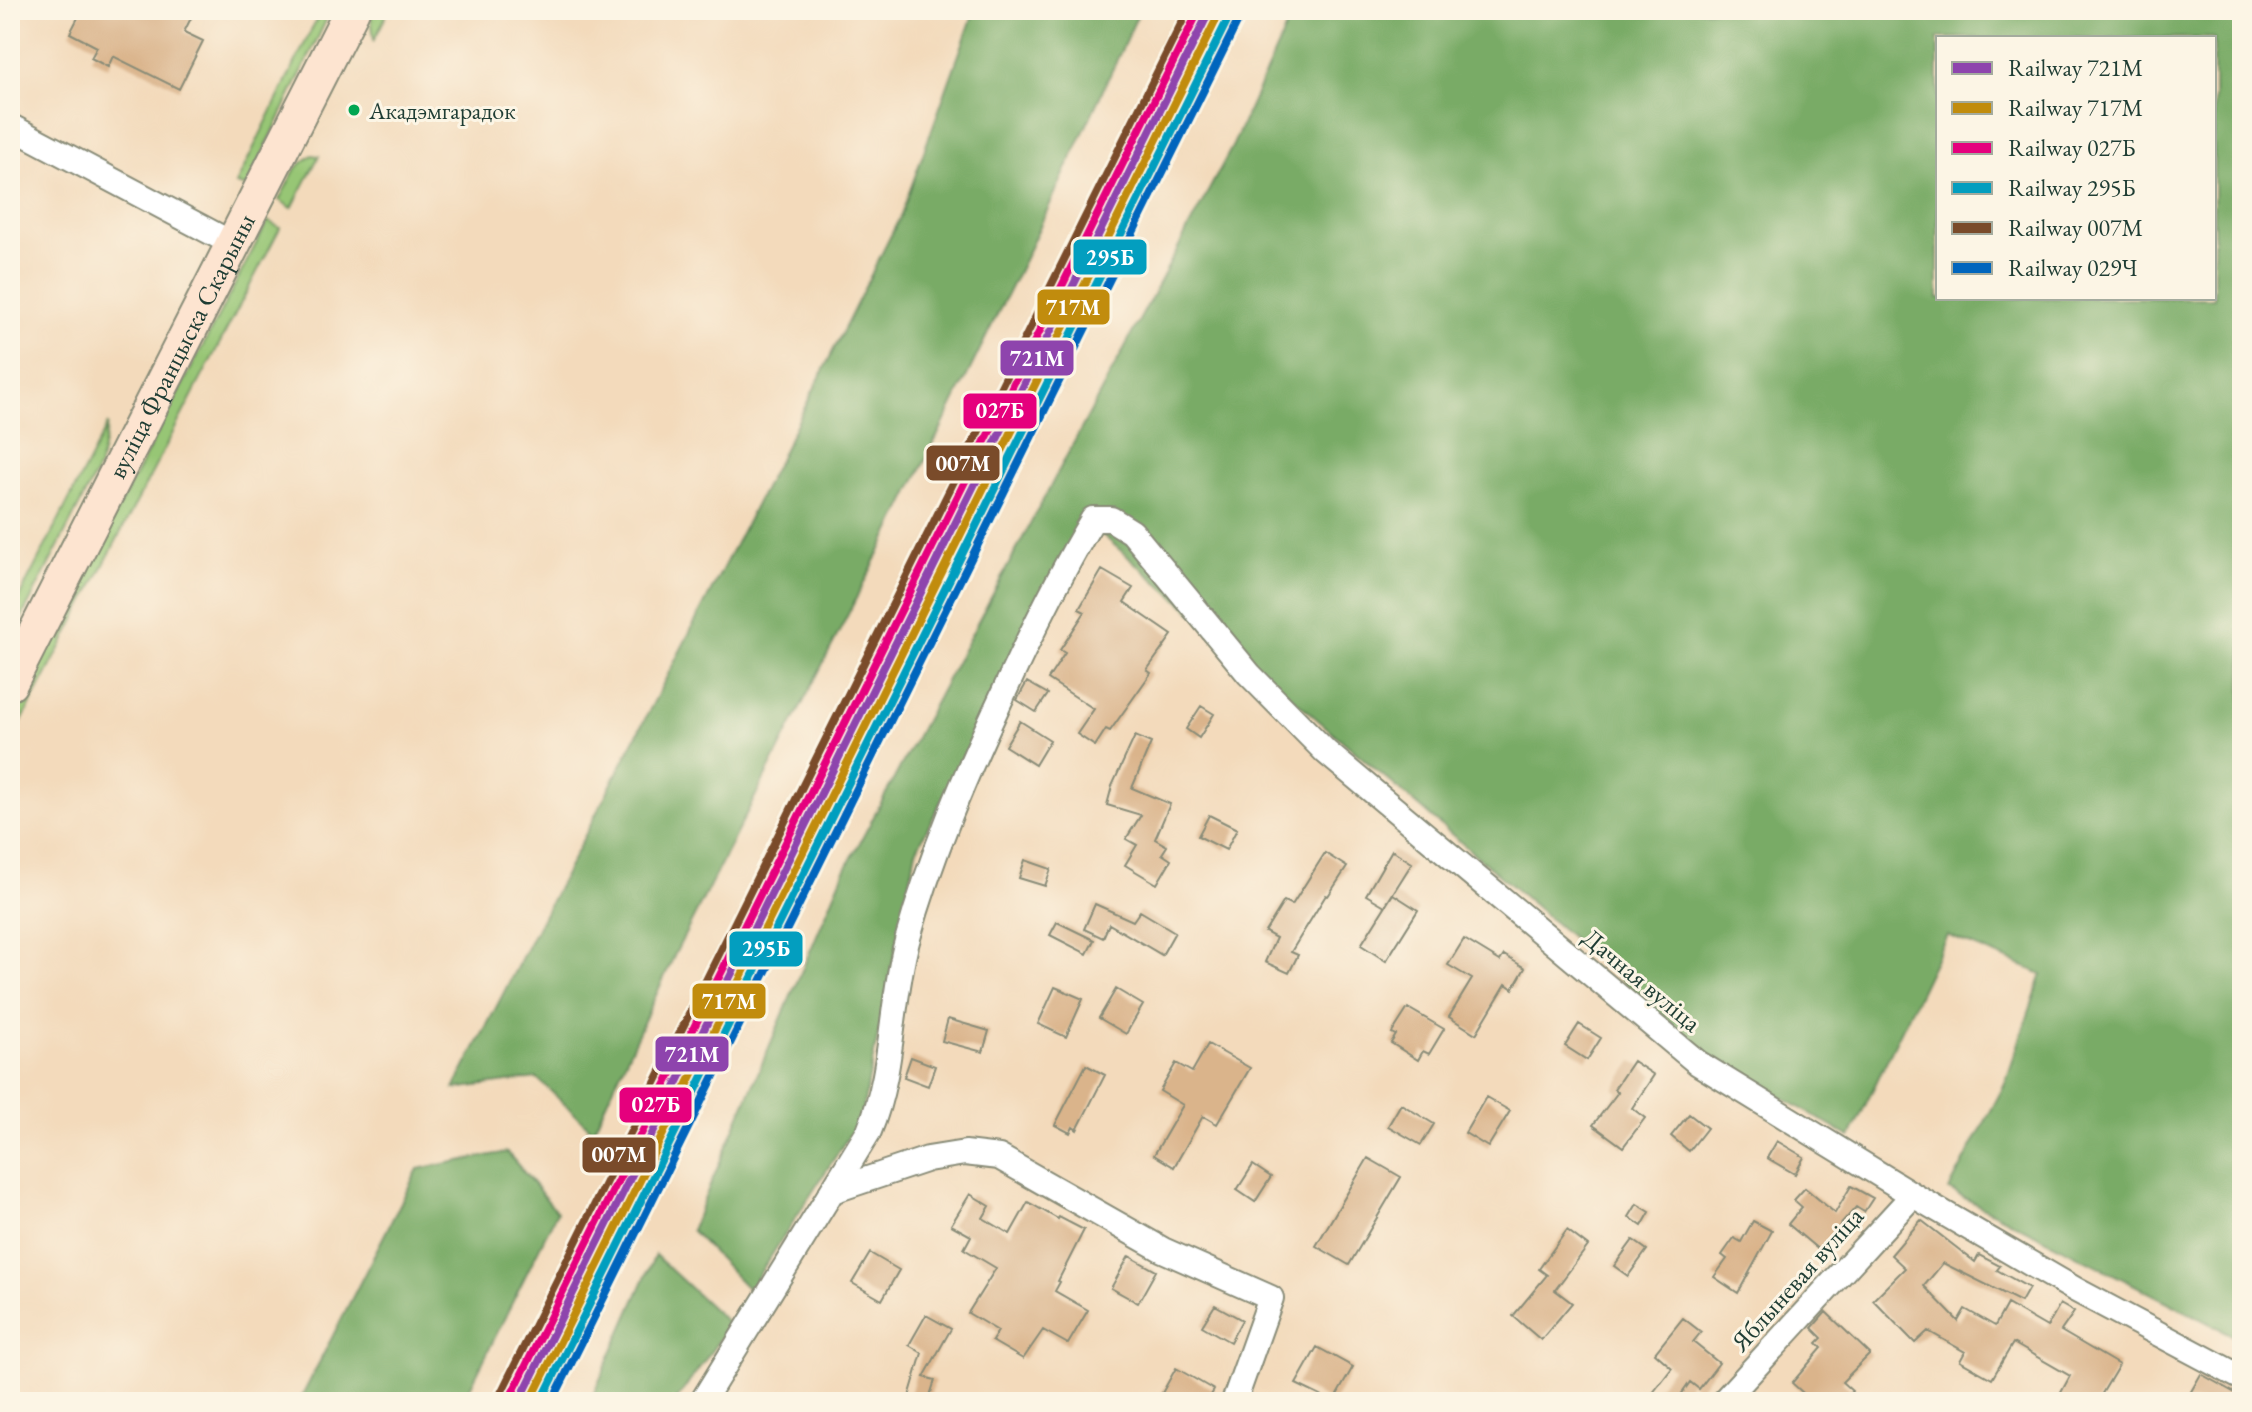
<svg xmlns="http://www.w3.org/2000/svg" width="2252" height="1412" font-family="'EB Garamond',serif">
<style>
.green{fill:#97c675;stroke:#5b8254;stroke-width:2}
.forest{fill:#79ab66;stroke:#4c744d;stroke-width:2;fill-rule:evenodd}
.building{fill:#dab48b}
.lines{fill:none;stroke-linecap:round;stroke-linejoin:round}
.street-casing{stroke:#898c78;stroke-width:28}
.secondary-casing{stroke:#898c78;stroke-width:38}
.street{stroke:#fff;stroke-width:24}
.secondary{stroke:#fde4d0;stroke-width:34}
.rail-1-casing{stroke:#fcf5e5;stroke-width:14}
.rail-2-casing{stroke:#fcf5e5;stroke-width:14}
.rail-3-casing{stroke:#fcf5e5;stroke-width:14}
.rail-4-casing{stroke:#fcf5e5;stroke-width:14}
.rail-5-casing{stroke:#fcf5e5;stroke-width:14}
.rail-6-casing{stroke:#fcf5e5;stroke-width:14}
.rail-1{stroke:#8e44ad;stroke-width:8}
.rail-2{stroke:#c18c0d;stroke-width:8}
.rail-3{stroke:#e5007d;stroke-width:8}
.rail-4{stroke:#039ebf;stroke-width:8}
.rail-5{stroke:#7a4b2a;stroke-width:8}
.rail-6{stroke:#0065bd;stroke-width:8}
.bus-dot{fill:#00a651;stroke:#fcf5e5;stroke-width:3}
.labels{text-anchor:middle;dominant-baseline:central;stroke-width:6;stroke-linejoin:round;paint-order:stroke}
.bus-label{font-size:24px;fill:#1f3d34;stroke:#fcf5e5;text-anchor:start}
.street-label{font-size:26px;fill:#1f3d34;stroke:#fcf5e5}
.line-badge{stroke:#fcf5e5;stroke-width:3}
.badge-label{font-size:22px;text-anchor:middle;font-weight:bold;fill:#fff}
</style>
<rect width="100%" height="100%" fill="#fcf5e5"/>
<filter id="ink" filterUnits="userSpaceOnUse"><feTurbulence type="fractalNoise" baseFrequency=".0125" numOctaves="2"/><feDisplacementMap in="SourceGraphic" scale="16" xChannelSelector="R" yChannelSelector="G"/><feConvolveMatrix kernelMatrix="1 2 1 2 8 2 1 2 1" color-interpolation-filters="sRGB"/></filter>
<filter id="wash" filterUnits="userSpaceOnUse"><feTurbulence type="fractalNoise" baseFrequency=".006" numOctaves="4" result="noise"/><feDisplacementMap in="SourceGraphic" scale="32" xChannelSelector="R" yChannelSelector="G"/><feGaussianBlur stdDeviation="1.8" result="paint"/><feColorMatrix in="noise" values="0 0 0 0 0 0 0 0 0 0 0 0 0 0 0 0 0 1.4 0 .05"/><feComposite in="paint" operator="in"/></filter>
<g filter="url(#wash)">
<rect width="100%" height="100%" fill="#f3dabb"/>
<path class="green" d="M321,10H331L247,187L236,184Z
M374,10H389L374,40L371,17Z
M312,155L319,156L292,208L279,200L296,168Z
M268,221L280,228L10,744V716Z
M108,424L99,467L10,640V615Z"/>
<path class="forest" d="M975,10H1140L1026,256L895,522L675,954L593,1131L537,1078L454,1089L772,473L901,215Z
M1294,10H2242V1340L1949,1190L2005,1084L2042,974L1947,935L1850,1137L1705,1052L1084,519L916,851L861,1117L749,1290L691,1230L843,874L1233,145ZM1938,38H2214V298H1938Z
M507,1152L557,1212L463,1402H299L418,1169Z
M655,1255L730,1325L675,1402H590Z"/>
<g id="blocks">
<path class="building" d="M82,10H195L184,32L203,41L179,89L113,56L108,67L91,58L97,47L70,33Z
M1102,570L1133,588L1124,602L1172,635L1147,670L1151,673L1110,731L1106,729L1095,746L1077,734L1094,709L1048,679L1065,653L1060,650L1085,612L1079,609Z
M1027,682L1048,694L1036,712L1017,700Z
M1201,706L1214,714L1199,738L1186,729Z
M1020,721L1050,740L1035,765L1005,746Z
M1135,736L1151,743L1132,788L1170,804L1155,839L1167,846L1162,854L1171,860L1157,884L1125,865L1137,845L1126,839L1141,815L1107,805L1112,786Z
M1209,815L1237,829L1226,850L1198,836Z
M1392,850L1412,863L1385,906L1366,895Z
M1325,853L1347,867L1328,896L1326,895L1291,952L1298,955L1289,973L1265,962L1276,938L1265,932L1284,901L1292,905Z
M1025,860L1051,869L1045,886L1019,878Z
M1393,894L1418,910L1386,961L1361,945Z
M1095,904L1133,921L1140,911L1175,932L1162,955L1109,924L1103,938L1084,929Z
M1057,922L1094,940L1087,954L1050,935Z
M1464,939L1500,961L1504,955L1525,968L1513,989L1506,984L1476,1034L1449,1017L1472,979L1448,965Z
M1055,987L1083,999L1066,1037L1038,1024Z
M1116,989L1143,1005L1126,1034L1099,1018Z
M1408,1008L1444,1029L1429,1054L1423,1051L1418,1060L1391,1043L1396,1035L1392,1033Z
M948,1019L989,1031L983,1052L942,1041Z
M1579,1024L1601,1038L1587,1060L1565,1046Z
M1208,1044L1250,1068L1217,1124L1203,1116L1174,1167L1154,1155L1183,1105L1160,1091L1176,1063L1192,1072Z
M911,1057L935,1066L928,1086L904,1077Z
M1633,1061L1654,1075L1632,1108L1645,1118L1623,1147L1593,1125L1618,1092L1614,1089Z
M1086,1065L1105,1075L1077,1130L1073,1127L1070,1133L1055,1125Z
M1486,1097L1510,1111L1488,1147L1465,1133Z
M1401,1104L1434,1124L1421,1145L1388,1126Z
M1689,1114L1707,1128L1689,1151L1671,1136Z
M1777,1141L1804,1157L1795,1174L1767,1158Z
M1368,1158L1401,1177L1349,1265L1316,1246Z
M1253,1165L1271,1177L1255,1202L1237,1190Z
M1851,1186L1873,1198L1864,1212L1856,1207L1819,1250L1788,1224L1802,1207L1794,1200L1805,1188L1835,1213Z
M970,1194L990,1206L983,1218L1010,1234L1028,1202L1058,1219L1059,1217L1084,1230L1058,1281L1060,1282L1055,1291L1088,1310L1068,1344L1043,1330L1023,1359L992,1341L998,1331L968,1313L996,1268L964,1249L971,1236L951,1225Z
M1637,1204L1650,1212L1642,1226L1629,1217Z
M1921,1220L1975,1262L1979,1255L2000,1266L1997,1270L2029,1288L2021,1302L1943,1263L1924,1286L1958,1321L1965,1309L1995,1326L2007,1304L2047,1327L2060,1304L2074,1312L2061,1331L2119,1365L2097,1402H2056L2070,1376L2013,1343L1992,1379L1960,1361L1965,1352L1928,1331L1915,1343L1873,1300L1905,1268L1891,1255Z
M1753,1221L1772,1231L1738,1293L1714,1277L1727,1259L1722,1255L1734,1238L1741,1242Z
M1567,1230L1588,1246L1555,1290L1572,1303L1541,1340L1513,1316L1547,1275L1539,1269Z
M1633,1240L1647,1250L1628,1276L1614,1266Z
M870,1253L899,1270L882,1300L852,1283Z
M1129,1256L1156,1271L1138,1303L1111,1288Z
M1215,1305L1242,1320L1230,1342L1202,1326Z
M1826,1312L1870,1354L1842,1382L1852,1391L1843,1402H1813L1792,1383L1822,1348L1817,1343L1822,1338L1812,1328Z
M926,1315L951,1329L924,1377L935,1380L928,1402L909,1397L922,1353L909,1345Z
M1683,1318L1701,1332L1693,1342L1719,1363L1699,1389L1690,1382L1676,1402H1646L1672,1368L1655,1353Z
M1317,1347L1353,1367L1333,1402L1296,1384Z
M1176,1368L1214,1390L1207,1402H1157Z
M2201,1374L2242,1397V1402H2185Z"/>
</g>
</g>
<g filter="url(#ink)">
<use href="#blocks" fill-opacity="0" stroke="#898c78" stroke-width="2"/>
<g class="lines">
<g class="street-casing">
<path id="street" d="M10,126L233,244
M835,1190L928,1159L965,1153L999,1157L1163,1250L1271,1298L1234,1402
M702,1402L869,1131C894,1071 890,1004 907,941C931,855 966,773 1004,692C1031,633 1059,575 1093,519H1111L1132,532L1249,674L1326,752L1698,1063L1913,1195L2076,1290L2242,1378
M1723,1402L1913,1195"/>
</g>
<g class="secondary-casing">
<g id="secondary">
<path id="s1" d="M10,683L352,10"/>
</g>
</g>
<use href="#street" class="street"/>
<use href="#secondary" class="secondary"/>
<g class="rail-1-casing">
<path id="rail-1" d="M519,1402L1210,10"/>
</g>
<g class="rail-2-casing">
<path id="rail-2" d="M530,1402L1219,14"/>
</g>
<g class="rail-3-casing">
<path id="rail-3" d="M510,1398L1199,10"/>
</g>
<g class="rail-4-casing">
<path id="rail-4" d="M541,1402L1228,19"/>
</g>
<g class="rail-5-casing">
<path id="rail-5" d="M501,1393L1188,10"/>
</g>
<g class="rail-6-casing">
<path id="rail-6" d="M552,1402L1237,23"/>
</g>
<use href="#rail-1" class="rail-1"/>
<use href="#rail-2" class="rail-2"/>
<use href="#rail-3" class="rail-3"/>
<use href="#rail-4" class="rail-4"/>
<use href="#rail-5" class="rail-5"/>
<use href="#rail-6" class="rail-6"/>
</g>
</g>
<circle class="bus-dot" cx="354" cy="110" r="7"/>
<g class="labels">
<g class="bus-label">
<text x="369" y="110">Акадэмгарадок</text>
</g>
<g class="street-label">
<text stroke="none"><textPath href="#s1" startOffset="378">вуліца Францыска Скарыны</textPath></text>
<text transform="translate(1642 980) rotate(40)">Дачная вуліца</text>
<text transform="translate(1797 1279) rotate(-48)">Яблыневая вуліца</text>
</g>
</g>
<g class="line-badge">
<rect x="1072" y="238" width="76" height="38" rx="8" fill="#039ebf"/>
<rect x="1036" y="288" width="75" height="38" rx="8" fill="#c18c0d"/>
<rect x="999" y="339" width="76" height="38" rx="8" fill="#8e44ad"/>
<rect x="962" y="392" width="76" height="38" rx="8" fill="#e5007d"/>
<rect x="925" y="444" width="76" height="38" rx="8" fill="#7a4b2a"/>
<rect x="728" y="930" width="76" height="38" rx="8" fill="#039ebf"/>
<rect x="691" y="982" width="76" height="38" rx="8" fill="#c18c0d"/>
<rect x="654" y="1035" width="76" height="38" rx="8" fill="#8e44ad"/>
<rect x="618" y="1086" width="75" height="38" rx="8" fill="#e5007d"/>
<rect x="581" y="1136" width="76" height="38" rx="8" fill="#7a4b2a"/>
</g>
<g class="badge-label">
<text x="1110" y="265">295Б</text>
<text x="1073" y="315">717М</text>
<text x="1037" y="366">721М</text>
<text x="1000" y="418">027Б</text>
<text x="963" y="471">007М</text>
<text x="766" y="956">295Б</text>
<text x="729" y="1009">717М</text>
<text x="692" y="1062">721М</text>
<text x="656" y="1112">027Б</text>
<text x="619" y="1162">007М</text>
</g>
<rect width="2252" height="1412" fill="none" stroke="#fcf5e5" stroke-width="40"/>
<rect x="1936" y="36" width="280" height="264" fill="#fcf5e5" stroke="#a4ab9e" stroke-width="2"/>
<rect x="1952" y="62" width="40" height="12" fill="#8e44ad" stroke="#a4ab9e" stroke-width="2"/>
<text x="2008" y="76" font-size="24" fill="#1f3d34">Railway 721М</text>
<rect x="1952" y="102" width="40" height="12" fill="#c18c0d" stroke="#a4ab9e" stroke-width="2"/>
<text x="2008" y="116" font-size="24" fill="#1f3d34">Railway 717М</text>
<rect x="1952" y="142" width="40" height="12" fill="#e5007d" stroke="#a4ab9e" stroke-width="2"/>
<text x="2008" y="156" font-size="24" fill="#1f3d34">Railway 027Б</text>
<rect x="1952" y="182" width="40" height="12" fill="#039ebf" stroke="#a4ab9e" stroke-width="2"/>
<text x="2008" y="196" font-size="24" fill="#1f3d34">Railway 295Б</text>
<rect x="1952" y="222" width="40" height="12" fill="#7a4b2a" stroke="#a4ab9e" stroke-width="2"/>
<text x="2008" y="236" font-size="24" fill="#1f3d34">Railway 007М</text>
<rect x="1952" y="262" width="40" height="12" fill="#0065bd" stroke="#a4ab9e" stroke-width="2"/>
<text x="2008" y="276" font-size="24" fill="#1f3d34">Railway 029Ч</text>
</svg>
